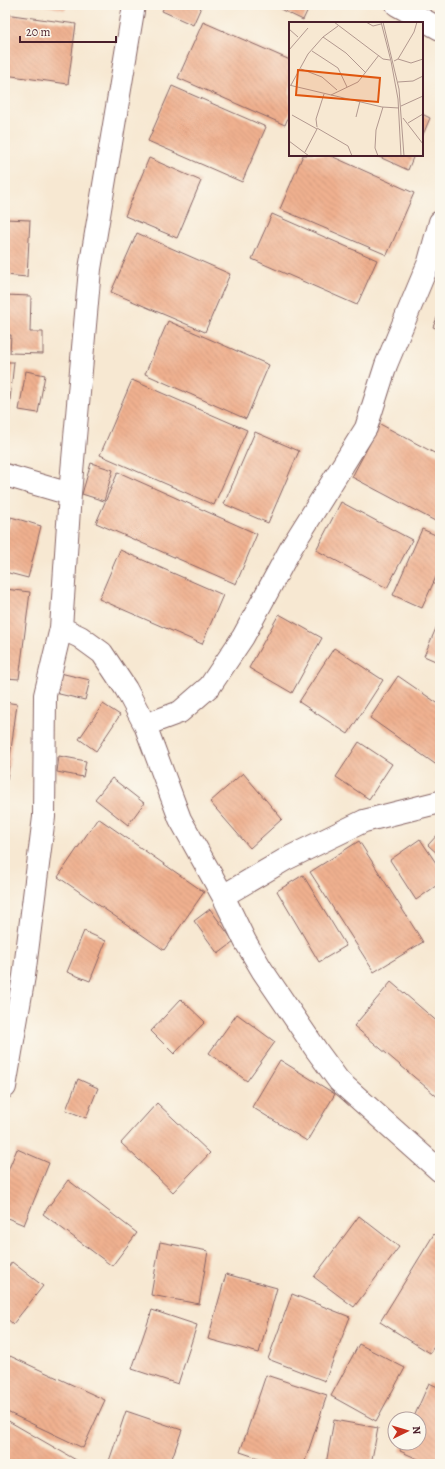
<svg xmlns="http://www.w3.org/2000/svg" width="445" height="1469" font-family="Alegreya,serif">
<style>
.building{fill:url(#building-back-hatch)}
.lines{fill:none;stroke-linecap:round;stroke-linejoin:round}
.minor-casing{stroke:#876565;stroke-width:24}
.minor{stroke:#fff;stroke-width:22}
.inset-road{fill:none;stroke:#b2988f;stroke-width:1}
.view{fill:#e0560e;fill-opacity:0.15;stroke:#e0560e;stroke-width:2}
.inset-edge{fill:none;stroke:#4a1f2b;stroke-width:2}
</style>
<defs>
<pattern id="building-back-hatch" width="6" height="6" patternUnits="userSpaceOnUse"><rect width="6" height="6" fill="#efb08f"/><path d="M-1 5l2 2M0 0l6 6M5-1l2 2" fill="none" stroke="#ce977c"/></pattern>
</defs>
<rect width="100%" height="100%" fill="#fbf7ec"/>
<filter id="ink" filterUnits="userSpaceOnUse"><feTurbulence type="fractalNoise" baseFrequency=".025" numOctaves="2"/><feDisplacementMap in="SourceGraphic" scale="8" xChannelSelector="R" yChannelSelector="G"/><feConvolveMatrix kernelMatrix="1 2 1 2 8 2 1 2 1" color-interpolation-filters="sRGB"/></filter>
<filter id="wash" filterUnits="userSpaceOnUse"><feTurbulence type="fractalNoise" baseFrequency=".012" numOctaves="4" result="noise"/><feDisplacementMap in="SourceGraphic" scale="16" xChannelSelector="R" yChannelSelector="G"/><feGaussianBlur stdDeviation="0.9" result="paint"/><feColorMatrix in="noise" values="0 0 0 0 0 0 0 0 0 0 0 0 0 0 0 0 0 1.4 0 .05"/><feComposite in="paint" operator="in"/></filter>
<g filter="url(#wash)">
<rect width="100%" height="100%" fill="#f7e8d2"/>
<g id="blocks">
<path class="building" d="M44,5H66L65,10Z
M165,5H202L193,25L162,11Z
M282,5H310L303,20L280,9Z
M5,14L76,24L68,84L5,75Z
M203,22L290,60V113L285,125L178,78Z
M172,86L266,127L242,182L148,141Z
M422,114L430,118L422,137Z
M303,155H329L414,193L387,255L280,209Z
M375,155H414L408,170Z
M149,158L201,181L177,238L125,216Z
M272,214L377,260L357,305L252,259Z
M5,219L30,220L27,277L5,275Z
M137,233L230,274L205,332L111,292Z
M5,295L31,296L30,332H43V354L10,353L11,335H5Z
M440,311V330L433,327Z
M168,321L269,365L246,419L145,374Z
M5,362H14L8,419L5,418Z
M26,371L45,375L38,413L19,410Z
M132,380L247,430L214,505L100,455Z
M380,424L440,456V516L437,522L352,477Z
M255,432L299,451L268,523L224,504Z
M91,463L113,470L104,501L82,494Z
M118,472L257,534L236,584L96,523Z
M341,502L412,540L387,588L316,550Z
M11,517L41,526L28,578L5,572V540Z
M422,529L440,537V568L422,608L393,595Z
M120,550L223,595L202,644L99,599Z
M5,589L30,592L19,679L5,678Z
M279,614L322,638L292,693L249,668Z
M440,619V663L424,656Z
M334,648L383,680L348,734L299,702Z
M60,673L90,680L85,700L55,693Z
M398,676L440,705V763L438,766L370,718Z
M5,702L17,704L7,780H5Z
M103,704L120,715L96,751L79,739Z
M359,742L392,764L369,799L336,777Z
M59,756L86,761L83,777L57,772Z
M243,773L282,819L250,848L210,802Z
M112,778L144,803L128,825L95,799Z
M98,818L204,892L164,950L58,877Z
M440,832V856L428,845Z
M420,839L440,869V883L416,900L390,860Z
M359,841L423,942L374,972L310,872Z
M303,875L346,946L319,962L277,891Z
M210,909L234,942L218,954L194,921Z
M84,931L106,941L90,981L67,972Z
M391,982L440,1024V1099L354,1026Z
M181,999L205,1022L174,1054L151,1031Z
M237,1014L275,1042L247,1081L209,1053Z
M280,1060L335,1094L307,1141L252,1107Z
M78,1079L98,1088L86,1118L66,1110Z
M157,1103L210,1153L173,1192L121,1143Z
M17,1149L49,1163L24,1225L5,1217V1178Z
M68,1180L137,1233L112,1266L43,1214Z
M359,1216L399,1247L354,1307L314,1277Z
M434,1234L440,1237V1337L430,1353L380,1322Z
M160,1242L208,1251L199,1304L151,1295Z
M12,1262L43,1286L13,1324L5,1317V1271Z
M226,1274L277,1288L259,1353L208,1339Z
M292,1294L350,1317L325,1381L268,1359Z
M152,1310L197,1325L178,1384L132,1369Z
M359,1344L405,1368L376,1421L331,1396Z
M10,1356L105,1400L83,1448L5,1411V1366Z
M266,1375L327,1395L304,1464H276L240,1452Z
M429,1383L440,1388V1464H429L400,1451L403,1443H419V1419H413Z
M126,1411L182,1430L170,1464H108Z
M5,1419L83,1464H5Z
M334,1420L378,1428L371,1464H326Z"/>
</g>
</g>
<g filter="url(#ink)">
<use href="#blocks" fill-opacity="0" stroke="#876565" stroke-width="1"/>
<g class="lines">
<g class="minor-casing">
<path id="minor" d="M397,5L440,29
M5,475L70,494
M61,628L80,637L102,653L126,689L145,725L180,819L223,896L245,941L262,970L317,1051L339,1081L440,1171
M145,725L180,712L210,686L243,637L291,548L366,428L386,365L429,262L440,222
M223,896L286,859L364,821L440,802
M5,1087L24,976L44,817L45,695L61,628L70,494L90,269L134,5"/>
</g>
<use href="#minor" class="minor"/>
</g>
</g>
<g transform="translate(289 22)">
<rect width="134" height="134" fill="#f7e8d2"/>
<path class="inset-road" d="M45,0L94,37L101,38M77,0L84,4L92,2M92,0L102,39L109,77L112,134M94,0L110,67L115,134M0,7L9,15M34,15L57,31L77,51M0,28L19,6M23,29L49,46L58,65M109,37L122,41L134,37M105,39L109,37L125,10L128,0M12,47L33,55L48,68M109,60L124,59L134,54M0,63L93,85L110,86M2,63L19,32L34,15L49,4M42,73L69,60L90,33M112,84L134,74M3,93L28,107L16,130M67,95L71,79M114,96L134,122M119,101L134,92M28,105L27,97L35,72M28,106L59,124L63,134M0,119L20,134M89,134L86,126L87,108L94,85"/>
<path class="view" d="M9,48L91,56L89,80L7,73Z"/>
<rect width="134" height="134" class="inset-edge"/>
</g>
<rect width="445" height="1469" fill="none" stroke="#fbf7ec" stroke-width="20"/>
<g transform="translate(407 1431) rotate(85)"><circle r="19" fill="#fbf7ec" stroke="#b4a19f"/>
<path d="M0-3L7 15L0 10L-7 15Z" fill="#c8321e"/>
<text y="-6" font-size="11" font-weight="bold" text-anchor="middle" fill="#4a1f2b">N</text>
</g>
<path d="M20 36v6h96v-6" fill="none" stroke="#4a1f2b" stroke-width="2"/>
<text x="26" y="36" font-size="12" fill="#4a1f2b" stroke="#fbf7ec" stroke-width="3" paint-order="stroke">20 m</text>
</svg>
